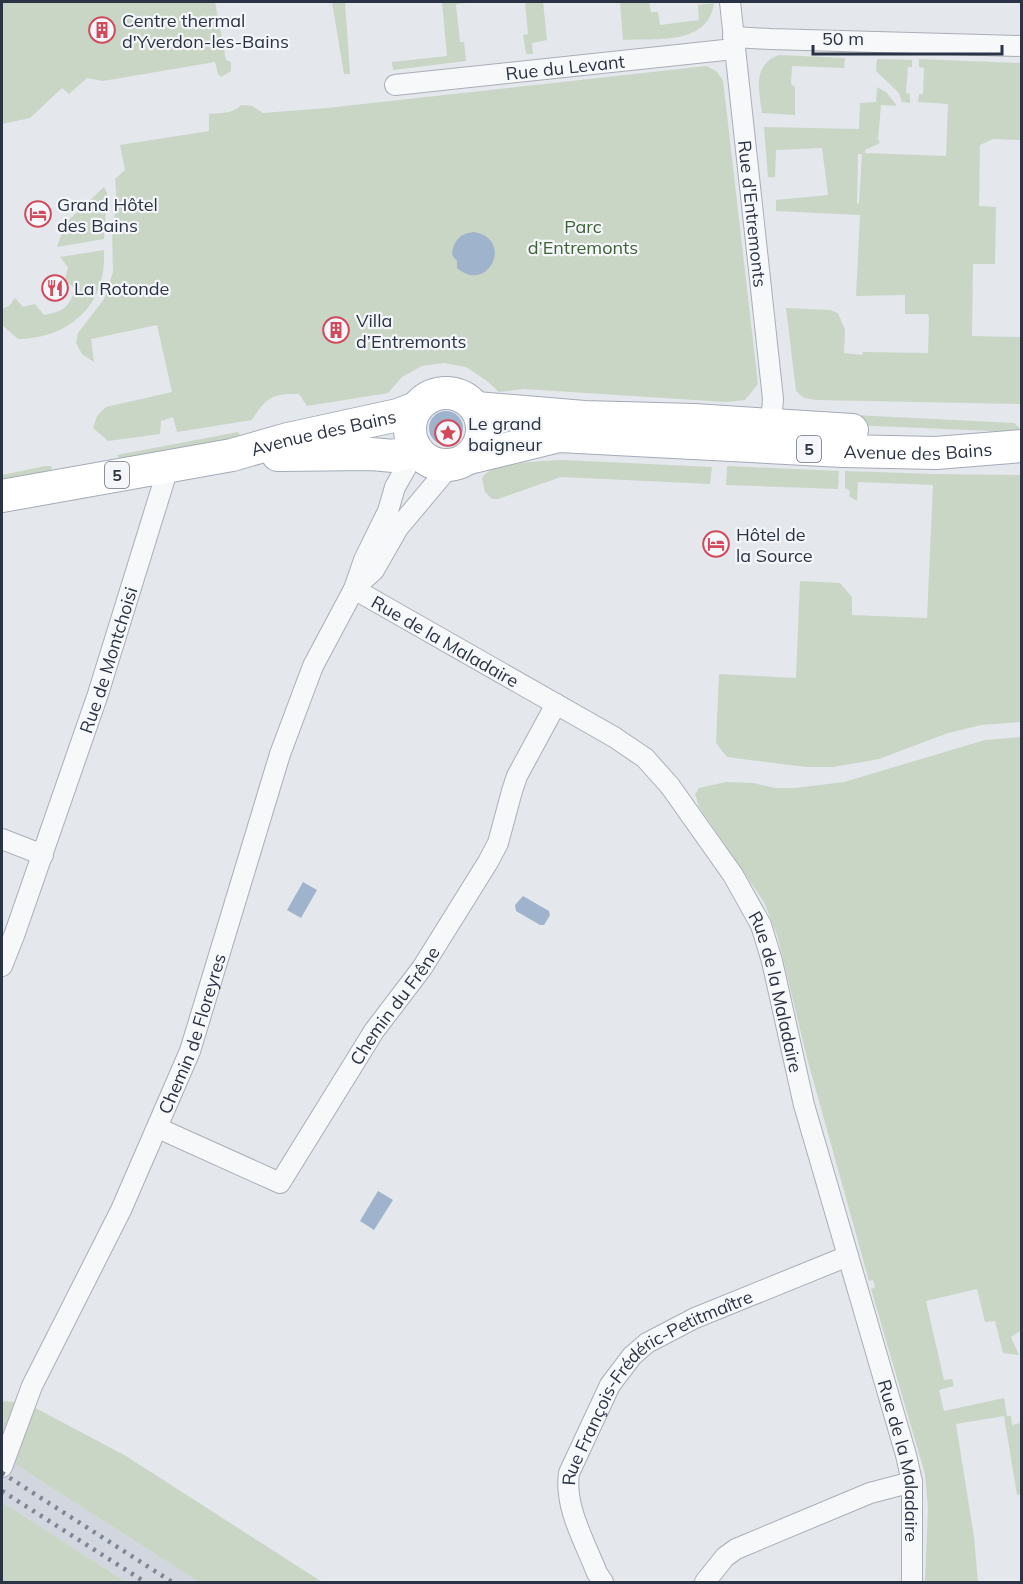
<svg xmlns="http://www.w3.org/2000/svg" width="1023" height="1584" font-family="Mulish,sans-serif">
<style>
.built{fill:#d2d6de}
.green{fill:#c9d6c5;fill-rule:evenodd}
.water{fill:#9fb4cc}
.lines{fill:none;stroke-linecap:round;stroke-linejoin:round}
.street-casing{stroke:#a9aeb7;stroke-width:22}
.primary-casing{stroke:#a3abb8;stroke-width:34}
.street{stroke:#f7f8fa;stroke-width:20}
.primary{stroke:#fff;stroke-width:32}
.rail{stroke:#7d8696;stroke-width:4.5;stroke-dasharray:3 6;stroke-linecap:butt}
.labels{text-anchor:middle;dominant-baseline:central;stroke-width:4.5;stroke-linejoin:round;paint-order:stroke}
.shield{fill:#f4f6f9;stroke:#676e7b;stroke-width:1.5}
.shield-label{font-size:16px;font-weight:bold;fill:#2b3445}
.poi-label{font-size:18px;fill:#2b3445;stroke:#f4f6f9;text-anchor:start}
.street-label{font-size:18px;fill:#2b3445;stroke:#f4f6f9}
.park-label{font-size:18px;fill:#3f6138;stroke:#f4f6f9}
</style>
<rect width="100%" height="100%" fill="#e4e7ec"/>
<path class="built" d="M2,1456L199,1582H126L2,1502Z"/>
<path class="green" d="M2,2H215L226,60L231,62V71L221,77L218,74L215,62L103,81L87,78L69,94L62,88L30,118L2,124Z
M332,2H345L350,74H344Z
M442,2H475L456,4L460,42H464L466,61L393,70L392,62L447,56Z
M525,2H543L547,40L532,43L533,54H526L523,35L528,34Z
M620,2H649L651,12H658L660,25L699,20L698,5L714,3C708,46 656,38 623,40Z
M779,55L845,58L844,68L792,66L791,84L795,87V115L762,113C759,90 752,65 779,55Z
M877,59L912,60V67H908L906,93L910,94V103L902,102L899,93L876,71Z
M919,59L1021,63V140L993,139L980,145L979,206L996,207L995,264H973L972,336L1021,337V404L816,400L804,398L796,391L786,308L830,310L838,313L845,330L844,353L862,355L863,352L928,353L929,319L928,314H905V295L856,296L860,215L776,211V200L828,195L822,148L776,150L775,177H768L764,127L859,129L860,103L876,102L877,87L887,93L897,106L881,105L878,139L880,143L865,150V153L946,156L948,104L918,102L919,94H923L924,68L919,67ZM858,154H862L859,203L857,204Z
M706,66L716,71L723,80L758,384L745,400L726,402L524,389L499,392L487,381L466,367L444,363L422,366L402,377L388,393L307,406L299,394C273,393 265,398 252,420L177,432L173,417L161,421L160,434L108,441L93,428L97,416L106,407L172,392L157,325L91,339L94,362L82,354L76,343L78,333L104,299L113,272L112,227L117,205L115,179L125,170L120,145L209,131V114C219,113 234,114 241,105L252,106L263,113L327,108Z
M104,187L107,193L104,239L57,247L61,235L58,230Z
M104,250C107,305 70,338 18,339L2,325V309L9,306L15,298L23,307L35,304L44,315C64,311 68,309 75,289L65,279L68,267L60,257Z
M854,415L1014,423L1019,427V430L1013,432L853,425Z
M238,432L240,435L233,439L128,460L119,458L117,455Z
M563,460L712,467L710,484L561,477L498,499H492L485,492L482,478C490,462 546,461 563,460Z
M45,466H51L52,468L50,471L2,483V475Z
M727,466L839,471L838,489L726,485Z
M845,471L934,474L1021,475V722L981,725L948,733L879,759L833,767H806L727,757L716,743L719,674L796,678L800,581L840,583L852,597V615L927,618L933,485L858,482L857,501L849,496L850,491L845,488Z
M1021,737L1022,1330L1011,1337L1019,1355L1003,1353L995,1321L985,1322L977,1289L926,1301L944,1380L952,1379L954,1386L939,1390L944,1411L1004,1398L1007,1416H1011L1012,1425L1021,1423V1494L1017,1495L1004,1416L956,1424L974,1537L978,1582H925L928,1509L925,1474L871,1289L875,1287L873,1280L869,1281L807,1058L778,938L764,902L699,807L695,794L699,788L726,782L753,783L775,788H795L844,782L985,740Z
M2,1401L26,1403L126,1456L322,1582H199L2,1456Z
M2,1502L126,1582H2Z"/>
<path class="water" d="M474,232C515,239 488,295 457,268V261L452,255C453,241 460,233 474,232Z
M429 428a17 17 0 1 1 34 0a17 17 0 1 1-34 0Z
M303,882L317,890L301,918L287,910Z
M523,896L549,911L550,915L544,925H540L516,911L515,905Z
M378,1191L393,1200L374,1230L360,1221Z"/>
<g class="lines">
<g class="street-casing">
<g id="street">
<path id="s1" d="M730,2L773,399L771,425L765,432"/>
<path d="M733,37L770,39L1022,46"/>
<path id="s2" d="M395,85L734,49"/>
<path d="M363,580L374,570L398,528L450,466"/>
<path id="s3" d="M354,589L614,737L645,758L670,786L733,875L761,925L772,961L804,1105L906,1455L912,1482V1582"/>
<path d="M2,839L43,855"/>
<path id="s4" d="M2,966L15,933L98,694L169,465"/>
<path id="s5" d="M158,1128L280,1183L374,1031L422,968L488,862L498,843L512,791L517,776L556,704"/>
<path id="s6" d="M2,1467L32,1386L121,1210L190,1051L280,754L313,666L354,589L364,560L388,511L395,487L416,450"/>
<path id="s7" d="M603,1582L597,1573C585,1542 564,1507 569,1473L610,1385L632,1356L647,1343L695,1318L848,1256"/>
<path d="M705,1582L725,1557L736,1549L870,1493L912,1482"/>
</g>
</g>
<g class="primary-casing">
<g id="primary">
<circle cx="446" cy="429" r="36"/>
<path d="M476,408L584,417L694,420L852,430"/>
<path d="M278,455L371,454L394,456L416,450"/>
<path id="s8" d="M469,458L559,436L843,451L936,453L1022,446"/>
<path id="s9" d="M2,496L232,455L288,439L398,415L416,408"/>
</g>
</g>
<use href="#street" class="street"/>
<use href="#primary" class="primary"/>
<path class="rail" d="M2,1473L172,1582
M2,1491L145,1582"/>
</g>
<defs>
<g id="building-ring" transform="scale(1.35)"><circle r="9.5" fill="#f4f6f9" stroke="#d1495b" stroke-width="1.5"/><path d="M-4-6H4V6H1V3H-1V6H-4ZM-2.5-4.3h1.7v1.8h-1.7ZM.8-4.3h1.7v1.8H.8ZM-2.5-1h1.7V.8h-1.7ZM.8-1h1.7V.8H.8Z" fill="#d1495b"/></g>
<g id="hotel-ring" transform="scale(1.35)"><circle r="9.5" fill="#f4f6f9" stroke="#d1495b" stroke-width="1.5"/><path d="M-6-4.5h1.5V1H6V5H4.5V3h-9V5H-6ZM-4 0a1.8 1.8 0 1 1 3.6 0ZM.5 0V-2.5h3Q6-2.5 6 0Z" fill="#d1495b"/></g>
<g id="restaurant-ring" transform="scale(1.35)"><circle r="9.5" fill="#f4f6f9" stroke="#d1495b" stroke-width="1.5"/><path d="M-5-6h1v4h1v-4h1v4h1v-4h1v5L-1.5 .5V6h-2V.5L-5-1ZM5-6V6H3V1.5H1.5Q1.5-4 5-6Z" fill="#d1495b"/></g>
<g id="sight-ring" transform="scale(1.35)"><circle r="9.5" fill="#f4f6f9" stroke="#d1495b" stroke-width="1.5"/><path d="M0-6L1.8-2.2L6-1.7L2.9 1.2L3.7 5.4L0 3.3L-3.7 5.4L-2.9 1.2L-6-1.7L-1.8-2.2Z" fill="#d1495b"/></g>
</defs>
<g fill-rule="evenodd">
<use href="#building-ring" x="102" y="30"/>
<use href="#hotel-ring" x="38" y="214"/>
<use href="#restaurant-ring" x="55" y="288"/>
<use href="#building-ring" x="336" y="330"/>
<use href="#sight-ring" x="448" y="433"/>
<use href="#hotel-ring" x="716" y="544"/>
</g>
<g class="labels">
<g class="shield">
<rect x="797" y="436" width="24" height="26" rx="4.5"/>
<rect x="105" y="462" width="24" height="26" rx="4.5"/>
</g>
<g class="shield-label">
<text x="809" y="449">5</text>
<text x="117" y="475">5</text>
</g>
<g class="poi-label">
<text x="122" y="20">Centre thermal<tspan x="122" dy="21">d'Yverdon-les-Bains</tspan></text>
<text x="57" y="204">Grand Hôtel<tspan x="57" dy="21">des Bains</tspan></text>
<text x="74" y="288">La Rotonde</text>
<text x="356" y="320">Villa<tspan x="356" dy="21">d’Entremonts</tspan></text>
<text x="468" y="423">Le grand<tspan x="468" dy="21">baigneur</tspan></text>
<text x="736" y="534">Hôtel de<tspan x="736" dy="21">la Source</tspan></text>
</g>
<g class="street-label">
<text stroke="none"><textPath href="#s2" startOffset="171">Rue du Levant</textPath></text>
<text stroke="none"><textPath href="#s1" startOffset="213">Rue d'Entremonts</textPath></text>
<text stroke="none"><textPath href="#s9" startOffset="328">Avenue des Bains</textPath></text>
<text stroke="none"><textPath href="#s8" startOffset="452">Avenue des Bains</textPath></text>
<text stroke="none"><textPath href="#s3" startOffset="105">Rue de la Maladaire</textPath></text>
<text stroke="none"><textPath href="#s4" startOffset="324">Rue de Montchoisi</textPath></text>
<text stroke="none"><textPath href="#s3" startOffset="609">Rue de la Maladaire</textPath></text>
<text stroke="none"><textPath href="#s5" startOffset="345">Chemin du Frêne</textPath></text>
<text stroke="none"><textPath href="#s6" startOffset="474">Chemin de Floreyres</textPath></text>
<text stroke="none"><textPath href="#s7" startOffset="244">Rue François-Frédéric-Petitmaître</textPath></text>
<text stroke="none"><textPath href="#s3" startOffset="1095">Rue de la Maladaire</textPath></text>
</g>
<g class="park-label">
<text x="583" y="226">Parc<tspan x="583" dy="21">d’Entremonts</tspan></text>
</g>
</g>
<rect width="1023" height="1584" fill="none" stroke="#2b3445" stroke-width="6"/>
<path d="M813 45v9h189v-9" fill="none" stroke="#2b3445" stroke-width="3"/>
<text x="822" y="45" font-size="18" fill="#2b3445" stroke="#f4f6f9" stroke-width="4.5" paint-order="stroke">50 m</text>
</svg>
